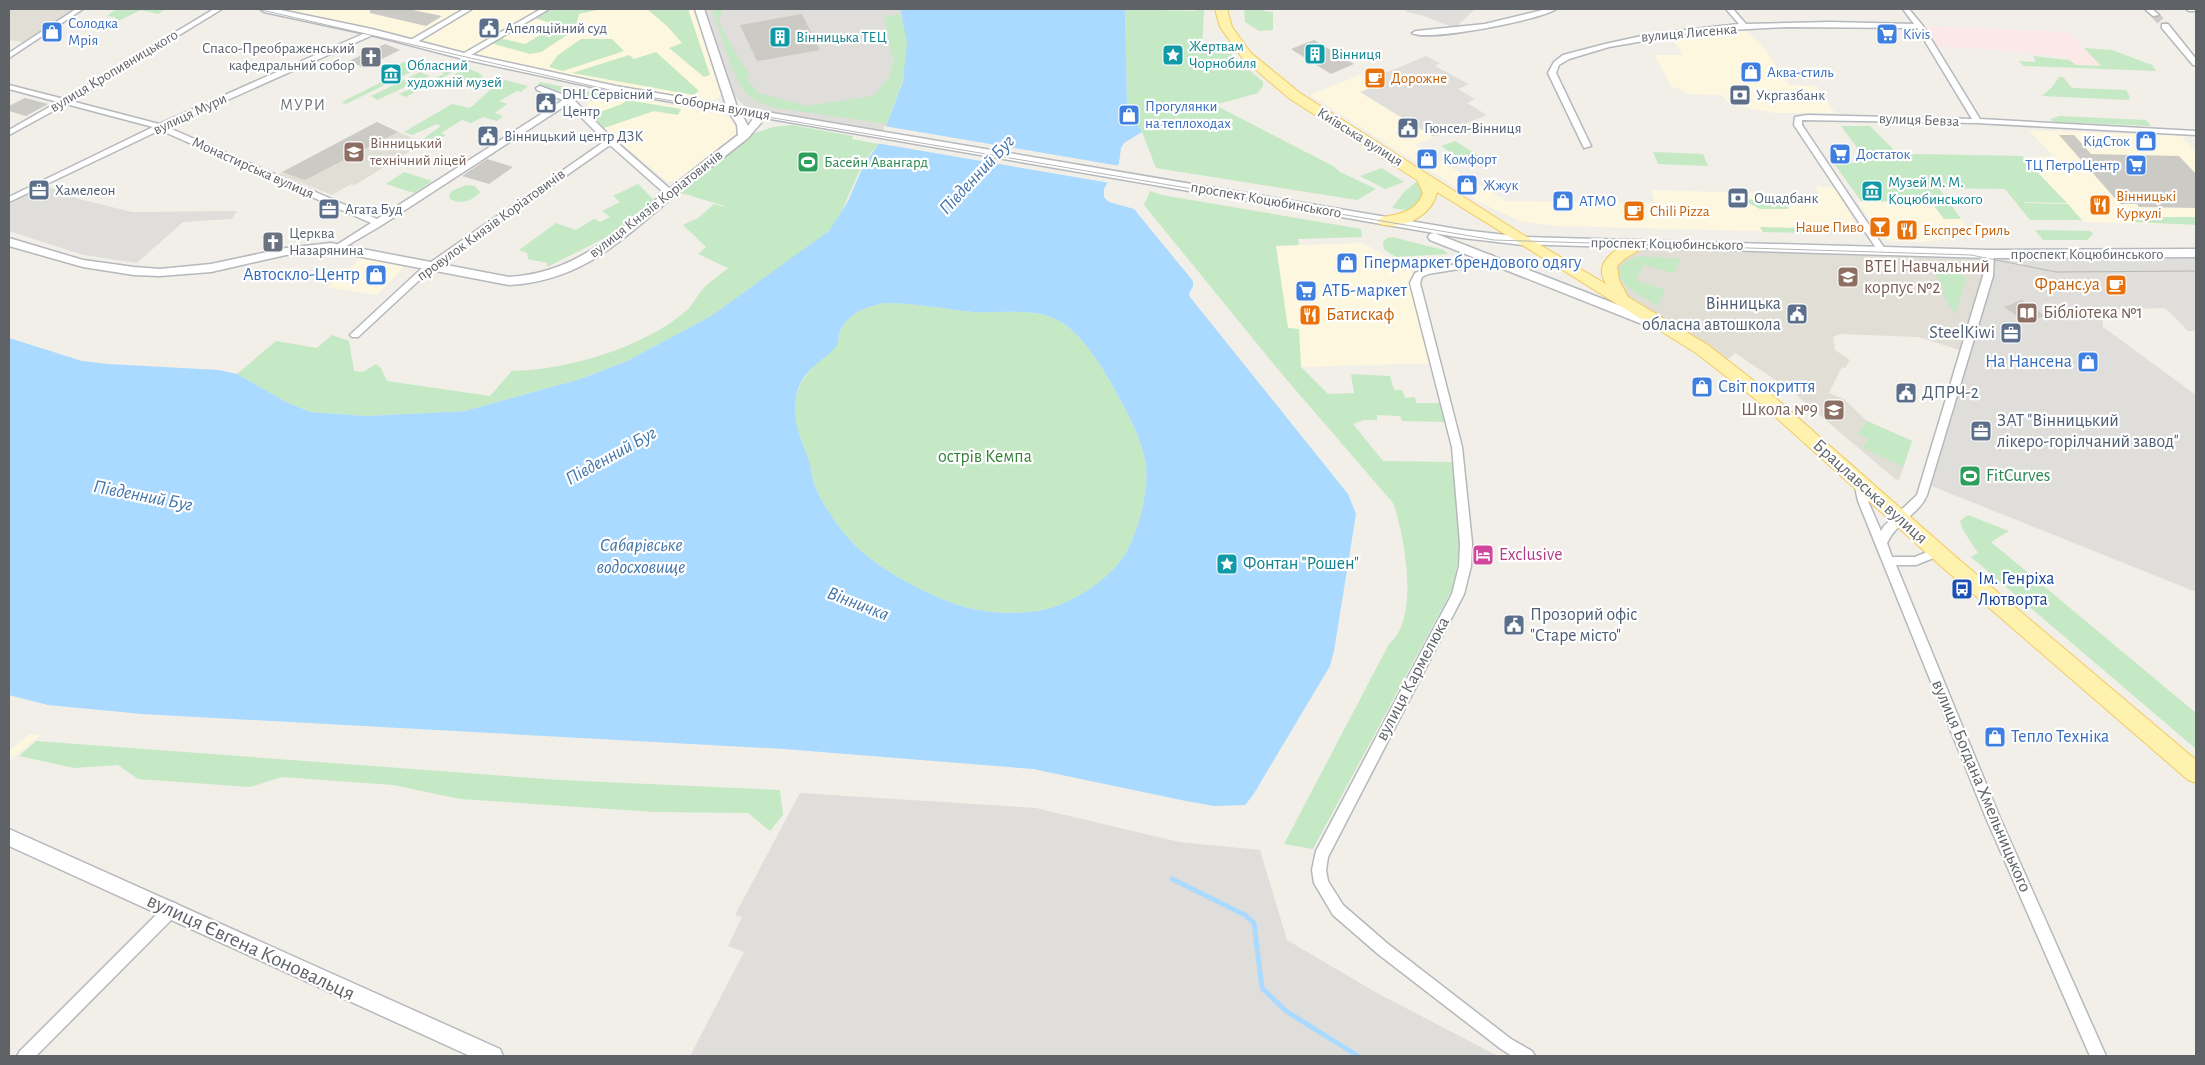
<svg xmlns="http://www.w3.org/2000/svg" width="2205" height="1065" font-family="'Alegreya Sans',sans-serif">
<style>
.commercial{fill:#fef7e0}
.industrial{fill:#e0deda}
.education{fill:#e1ded6}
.medical{fill:#fce8e6}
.green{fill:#c5e8c5}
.water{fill:#aadaff;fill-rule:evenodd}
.pier{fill:#f1efe8}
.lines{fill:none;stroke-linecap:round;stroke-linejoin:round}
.stream{stroke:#aadaff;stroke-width:5}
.building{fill:#cccac5}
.minor-tunnel{stroke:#ccccc8;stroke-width:8;stroke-dasharray:8 4;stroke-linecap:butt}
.minor-casing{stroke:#b5b8bc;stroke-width:3}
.tertiary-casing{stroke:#b5b8bc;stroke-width:3}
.secondary-casing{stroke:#b6babf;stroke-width:3}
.primary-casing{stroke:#f2c960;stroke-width:2}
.minor{fill:#fff;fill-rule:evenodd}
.tertiary{fill:#fff;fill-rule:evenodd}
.secondary{fill:#fff;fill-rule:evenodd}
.primary{fill:#fff2af;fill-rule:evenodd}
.tram{stroke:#b6b7b8;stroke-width:1}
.labels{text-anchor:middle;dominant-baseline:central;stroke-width:4.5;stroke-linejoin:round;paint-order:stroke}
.far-shop-label{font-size:15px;fill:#366cbe;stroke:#fff;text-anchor:start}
.far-service-label{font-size:15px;fill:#4e5e75;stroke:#fff;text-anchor:start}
.far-street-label{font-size:15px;fill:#5f6368;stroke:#fff}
.far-culture-label{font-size:15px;fill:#0d838f;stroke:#fff;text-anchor:start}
.far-worship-label{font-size:15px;fill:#5b616d;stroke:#fff;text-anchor:end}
.far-food-label{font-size:15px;fill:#c56008;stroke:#fff;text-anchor:start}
.far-education-label{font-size:15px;fill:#785e54;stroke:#fff;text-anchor:start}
.far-leisure-label{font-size:15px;fill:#27864d;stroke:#fff;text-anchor:start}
.far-neighbourhood-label{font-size:16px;letter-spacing:1px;fill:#70757a;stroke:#fff}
.shop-label{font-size:18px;fill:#366cbe;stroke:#fff;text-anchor:start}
.education-label{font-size:18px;fill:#785e54;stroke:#fff;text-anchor:start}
.food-label{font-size:18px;fill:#c56008;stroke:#fff;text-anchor:end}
.service-label{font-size:18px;fill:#4e5e75;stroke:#fff;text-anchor:start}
.park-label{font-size:18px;fill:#348238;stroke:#fff}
.leisure-label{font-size:18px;fill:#27864d;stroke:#fff;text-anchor:start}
.street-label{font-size:18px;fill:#5f6368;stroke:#fff}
.hotel-label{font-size:18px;fill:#b23c85;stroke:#fff;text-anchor:start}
.culture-label{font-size:18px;fill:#0d838f;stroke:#fff;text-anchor:start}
.transit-label{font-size:18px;fill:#164399;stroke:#fff;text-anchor:start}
.water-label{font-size:19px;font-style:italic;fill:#4174aa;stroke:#fff}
.near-street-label{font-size:21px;fill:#5f6368;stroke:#fff}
</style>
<rect width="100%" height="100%" fill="#f1efe8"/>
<path class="commercial" d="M264,9H700L725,86L719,97L706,103L616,89L372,32Z
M1745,29L1763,47L1789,85L1817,86L1835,113H1774L1738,106L1727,102L1722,95L1685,94L1681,89L1672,87L1654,55H1683L1670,34Z
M1373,73L1388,81L1361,93L1434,137L1415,145L1506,201L1655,203L1651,190L1820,195L1815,186L1835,188L1861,234L1559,226L1523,222L1481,203L1310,95L1357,76Z
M613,95L724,114L735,122L737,133L681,179L668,182L601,127L589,114L586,110L589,107L587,103L604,96Z
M2029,130L2182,136L2196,153V225L2084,222L2030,165L2042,164L2035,157L2053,156Z
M1858,202H1948L1971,233L1946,237L1948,239L1921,242L1891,241L1882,238Z
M1363,243L1418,275L1436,363L1301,367L1299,329L1288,328L1275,246Z
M362,257L403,265L400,271L377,295L328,287Z
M30,734L41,735L9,761V751Z"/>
<path class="industrial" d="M700,9H900L902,22L886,135L750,111L735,97L727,85Z
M1408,9H1475L1455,28L1421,15L1405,12Z
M1426,56L1440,63L1435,66L1469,84L1458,89L1475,99L1467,103L1487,115L1434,137L1360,92L1387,81L1378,76Z
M44,185L79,199L132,212L237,211L232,219L183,222L137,263L109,259L80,254L9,231V202Z
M2196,252V331H2188L2165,308L2102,310L2103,327L2196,395V592L1929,485L1992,253Z
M800,793L1036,808L1179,842L1260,850L1287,940L1377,993L1498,1056H690L744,952L728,946L742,917L735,915Z"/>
<path class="education" d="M9,9H75L23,42L9,40Z
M377,122L423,143L355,185L351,184L332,195L279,174Z
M1639,244L1990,254L1966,352L1918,337L1840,334L1833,337L1835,350L1850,360L1845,368L1842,367L1829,393L1844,399L1867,421L1912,441L1899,480L1895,479L1789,389L1735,353L1722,364L1622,302L1609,265Z"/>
<path class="medical" d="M1923,26L2068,32L2101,66L2076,65L2064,57L1988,49L1937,47Z"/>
<path class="green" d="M116,9L164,10L158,14L141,10L120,20L115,19V17L107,16Z
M545,9H602L579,14L575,30L541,52L530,54L487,42L496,37L525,44L557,25L531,17Z
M647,9H688L710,75L704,77L669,48L682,43L667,26Z
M712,9H723L719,21L723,31L750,76L747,78L753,87L756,88L758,93L807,106L873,96L889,77L895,58L890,57L891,51L884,18L900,13C902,21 905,29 907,36C912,64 896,99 887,124L777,108C767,105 753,101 746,93C732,77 720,30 712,9Z
M1125,9L1192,11L1204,9L1202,51L1231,54L1263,82V86L1258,93L1215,105L1333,166L1340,172L1376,189L1357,200L1156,168L1142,132L1127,104Z
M1244,9H1264V11L1273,12V30L1259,31L1245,22Z
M581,39H612L624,51L563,71L549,67L558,55Z
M2084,48L2112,50L2152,65L2156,71L2024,66L2019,61L2036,62L2033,56L2069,60L2076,65L2101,66Z
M656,52L699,91L693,95L572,73L629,55L634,59Z
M404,62L419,68L346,104L342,102L397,74L388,70Z
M453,63L464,66L406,97L399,94L444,74L441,71Z
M465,67L481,74L485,83L481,87L454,75Z
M420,72L429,76L377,100L371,96Z
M2059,77H2063L2072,88L2126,90L2130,97L2129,100L2042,96L2053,86Z
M505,80L528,86L521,92L517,91L499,101L507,104L495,113L503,116L497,121L483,117L471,123L462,120L441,133L446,135L430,145L423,143V139L441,126L437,124L412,135L404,132L452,104L470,108C482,99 492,85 505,80Z
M540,82L608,96L591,101L588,97L570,96L565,92L537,85Z
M627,100L681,109L678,115L654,111L604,128L592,115L622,104Z
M2060,116L2146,120L2151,126L2054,122L2050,119Z
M792,125L853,136L852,139L879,144L869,155L859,172L839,217L829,231L822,237L711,316L627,361L580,379L465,411L366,416L311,412L288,403L237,374L276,341L317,348L332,335L349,341L354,371L363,372L376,364L381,368L387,381L490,396L512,371C567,370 643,348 686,311C693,305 696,297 702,290C709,282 720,275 728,268L698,254L706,247L683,225L698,218L714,204L724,207L725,206L678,192L747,136L773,127Z
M1841,126H1870L1901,157L1916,154L2022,156L2067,203L2024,202L2037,218L2025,203L2068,204L2082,220H2030L2005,189L1939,188L1961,219H1944L1931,202L1861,201L1835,165L1867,161Z
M1455,141L1482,158L1468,164L1441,146Z
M1653,152L1703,154L1708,166L1658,164Z
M1382,168L1404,182L1385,189L1360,176Z
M404,172L432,181L414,193L386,184Z
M1416,182L1422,187C1424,197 1417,204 1411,211L1392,208L1404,192Z
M638,184L654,200L607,237L547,267V263L528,259L527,253L519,250L556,223L576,230L594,219L600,222L610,217L602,211L620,202L613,196Z
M466,185L475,186L480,192C473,201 460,205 450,199L449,196L452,191Z
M1150,191L1162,195L1361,229L1362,237L1298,239L1299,245L1276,246L1288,328L1299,329L1301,367L1328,394L1354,393L1351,374L1390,376L1394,390H1402L1405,398L1415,397L1416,403H1440L1446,422L1402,421L1400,416L1377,415V420H1364L1353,424L1383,461L1454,462C1458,504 1463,547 1453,588L1313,849L1284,844L1389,644C1420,619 1405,536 1393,503L1281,373L1144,205Z
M1741,199L1791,201L1793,204L1787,209H1760Z
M2130,217H2196V225L2131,222Z
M1760,227L1835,229L1850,234L1763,232Z
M2035,230L2090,231L2093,234L2087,240H2043Z
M1392,237L1444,250L1448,254L1396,257L1384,249L1383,242L1387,238Z
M1639,256L1681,259L1675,272H1669L1643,265L1636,280L1665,290L1658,306C1640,296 1591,271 1639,256Z
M1931,267C1943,268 1960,269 1966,280L1955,315L1941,291H1945Z
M884,303C914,303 944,309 973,312C1002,314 1035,306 1061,322C1082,335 1099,362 1111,383C1124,407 1142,437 1146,465C1149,491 1138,534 1124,556C1108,580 1075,602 1047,609C1020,615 985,614 958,605C922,593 868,564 844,533C836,523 820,500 816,488C811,479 812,468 808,458C800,439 790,419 796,397C800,380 812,366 825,355C827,354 833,350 834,349C838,344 838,340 839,334C846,314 865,307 884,303Z
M1867,421L1912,441L1903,467L1863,448L1869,439L1857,434Z
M1968,515L2009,531L1991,542L2196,713V749L1971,557L1978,553L1963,530L1960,521Z
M36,741L560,780L780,790L783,815L770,831L748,813L654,812L460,799L393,785L282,777L250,787L138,779L118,765L74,768L19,756Z"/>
<path class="water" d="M900,9H1125L1127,104L1142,132L1124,143L1121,148L1119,163L1104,189V197L1109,202L1134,209L1193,281V286L1189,294L1190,297L1348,494L1356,514L1334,651L1330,666L1253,795L1245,805L1214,806L1186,801L1033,769L784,749L142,714L48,705L9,695V338L82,361L108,364L219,370L237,374L288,403L311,412L366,416L465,411L580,379L627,361L711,316L829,231L848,201L865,162L886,135L887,124L903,81L907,42ZM884,303C914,303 944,309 973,312C1002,314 1035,306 1061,322C1082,335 1099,362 1111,383C1124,407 1142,437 1146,465C1149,491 1138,534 1124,556C1108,580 1074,602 1047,609C1020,615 985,614 958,605C922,593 868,564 844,533C836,523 820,500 816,488C811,479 812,467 808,458C798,433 788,408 801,382C809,367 823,360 834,349C839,344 838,340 839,334C846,314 865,307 884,303Z"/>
<path class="pier" d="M884,126L1120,166L1110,183L876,143L883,134Z"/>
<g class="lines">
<path class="stream" d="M1172,879L1245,915L1254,923L1262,988L1286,1011L1358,1056"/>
</g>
<path class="building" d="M370,9H408L442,16L426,26L370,13Z
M802,14L820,50L757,61L740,25Z
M1314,40L1354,64L1331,74L1291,49Z
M385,44L400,50L364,68L349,61Z
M25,98L48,104L26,116L9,111V106Z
M377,122L398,132L305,180L282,172Z
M2059,135H2074L2091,154L2179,156L2196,174V208L2139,207L2137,204H2120Z
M487,159L513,167L489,184L462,176Z
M2022,300L2045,316L2026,322L2004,307Z"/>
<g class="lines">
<path class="minor-tunnel" d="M2155,15L2165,26"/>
<g class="minor-casing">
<path id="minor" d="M76,9H83L9,58V53Z
M214,9H222L71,101L159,124L372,30H375V34L167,127L377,219L563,100L537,90L536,88L540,86L572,98L613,139L669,188L677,192L673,195L663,192L610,145L427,273L358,337H352L350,335L352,333L421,269L605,141L568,104L382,225L338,251L335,250V246L371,223L160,130L9,202V197L153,127L66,104L9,135V130L58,102L9,89V85L64,99Z
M464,9H472L414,44L407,42Z
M541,9H549L466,58L459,56Z
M1547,9H1556C1541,20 1426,42 1412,33L1416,31L1485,24Z
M1726,9H1733L1746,24L1830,22L1914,24L1903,9H1909L1923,26L1980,119L2196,131V135L1977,123L1802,120V125L1885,249L1884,251H1878L1794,125L1795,117L1807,115L1972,119L1917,28L1785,27L1695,32L1609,47L1569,59L1559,65L1556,73L1591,146L1584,148L1548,73L1554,62L1563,55L1605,44L1651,34L1739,24Z
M2145,9H2152L2159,15L2153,16Z
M2186,9H2196V11H2189Z
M2162,24H2168L2196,59V65H2193L2162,28Z
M1990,251L1994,254L1993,276L1927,495C1920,513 1897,522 1887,543L1892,557H1915L1937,548L1941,549L1943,552L1941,555L1916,565H1896L2000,818L2106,1056H2090L1986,818L1858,501L1854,482L1859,478L1864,482L1868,501L1881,531L1884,526L1917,495L1983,276L1986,254Z
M1491,255L1496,258L1483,265L1428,274L1422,277L1420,283L1462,447L1472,543L1471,566L1464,594L1328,857L1326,870L1328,881L1343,905L1388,944L1511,1039L1532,1051L1535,1056H1512L1501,1049L1378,954L1333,915L1314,883L1312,870L1316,851L1452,594L1459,566L1460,543L1452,447L1410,283L1415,273L1423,270L1481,260Z
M172,902L177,904L179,909L177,914L36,1056H17L20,1051L167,904Z"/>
</g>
<g class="tertiary-casing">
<path id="tertiary" d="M260,9H276L372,29L464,53L616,86L726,105L695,9H704L737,107L1463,230L1523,237L1529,241L1523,245L1463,238L765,118L748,138C723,158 698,177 673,197C620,241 582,281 509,285L331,251L286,255L211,272L160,276L134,275L83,267L9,246V238L83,260L134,267L160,269L211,264L286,248L331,243L509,277C576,273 614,234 663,194C688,174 713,154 738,135L737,125L729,112L616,92L463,59L371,35L264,12ZM741,113L755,116L748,126Z
M1434,233L1662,322L1663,325L1657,329L1652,328L1430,240L1428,237L1430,234Z
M9,829L500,1049L503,1056H470L9,846Z"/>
</g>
<g class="secondary-casing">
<path id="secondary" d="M1523,237L1990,250L2196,249V257L1990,258L1518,244L1517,241Z"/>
</g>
<g class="primary-casing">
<path id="primary" d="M1215,9H1227L1232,27L1251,53L1300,93L1525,236L1606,284C1603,279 1601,274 1602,268C1605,254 1631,237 1644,241L1646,244L1644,247L1624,259L1617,266L1619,280L1628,297L1708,345L1771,394L1956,557L2196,760V783L2188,780L1942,567L1759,402L1696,353L1437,192C1432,216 1403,230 1380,224L1378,221L1380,218C1399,213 1415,214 1423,193L1417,180L1290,99L1243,59L1220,27Z"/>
</g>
<use href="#minor" class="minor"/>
<use href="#tertiary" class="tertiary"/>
<use href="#secondary" class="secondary"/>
<use href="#primary" class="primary"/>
<path class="tram" d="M257,9L614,91L1494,240L1971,255L2056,272L2196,271"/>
</g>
<defs>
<g id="civic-square" transform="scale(1.125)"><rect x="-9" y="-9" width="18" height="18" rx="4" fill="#5c6f8a" stroke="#fff"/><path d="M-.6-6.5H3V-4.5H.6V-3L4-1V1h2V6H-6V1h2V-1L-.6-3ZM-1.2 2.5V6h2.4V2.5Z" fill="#fff"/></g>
<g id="shop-square" transform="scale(1.125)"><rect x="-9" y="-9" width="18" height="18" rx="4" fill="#3f7fe0" stroke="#fff"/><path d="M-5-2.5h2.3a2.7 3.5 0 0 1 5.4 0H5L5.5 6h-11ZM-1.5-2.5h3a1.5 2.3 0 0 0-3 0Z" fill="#fff"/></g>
<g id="supermarket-square" transform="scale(1.125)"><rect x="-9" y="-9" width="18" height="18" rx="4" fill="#3f7fe0" stroke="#fff"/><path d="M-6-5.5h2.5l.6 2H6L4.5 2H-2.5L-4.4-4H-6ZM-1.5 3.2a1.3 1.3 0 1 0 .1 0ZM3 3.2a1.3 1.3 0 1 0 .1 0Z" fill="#fff"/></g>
<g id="building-square" transform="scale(1.125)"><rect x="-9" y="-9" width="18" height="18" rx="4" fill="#0f9aa8" stroke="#fff"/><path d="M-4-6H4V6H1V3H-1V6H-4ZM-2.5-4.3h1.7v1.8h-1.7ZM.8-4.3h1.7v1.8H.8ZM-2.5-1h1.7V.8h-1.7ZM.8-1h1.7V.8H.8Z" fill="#fff"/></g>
<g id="sight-square" transform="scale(1.125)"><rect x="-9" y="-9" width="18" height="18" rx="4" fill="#0f9aa8" stroke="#fff"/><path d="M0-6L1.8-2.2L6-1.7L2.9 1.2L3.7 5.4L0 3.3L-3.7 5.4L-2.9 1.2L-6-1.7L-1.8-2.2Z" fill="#fff"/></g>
<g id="church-square" transform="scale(1.125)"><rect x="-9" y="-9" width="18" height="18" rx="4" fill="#6b7280" stroke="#fff"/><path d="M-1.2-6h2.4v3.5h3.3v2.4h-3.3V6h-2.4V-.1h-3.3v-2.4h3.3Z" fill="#fff"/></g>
<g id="museum-square" transform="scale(1.125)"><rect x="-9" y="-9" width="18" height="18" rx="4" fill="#0f9aa8" stroke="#fff"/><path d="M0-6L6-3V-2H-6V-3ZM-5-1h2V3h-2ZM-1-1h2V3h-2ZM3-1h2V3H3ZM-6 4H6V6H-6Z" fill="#fff"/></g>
<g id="cafe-square" transform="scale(1.125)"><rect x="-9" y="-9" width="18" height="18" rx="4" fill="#e8710a" stroke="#fff"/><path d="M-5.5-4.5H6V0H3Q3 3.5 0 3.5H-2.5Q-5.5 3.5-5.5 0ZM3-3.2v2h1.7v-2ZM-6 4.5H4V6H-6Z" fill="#fff"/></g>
<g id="bank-square" transform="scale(1.125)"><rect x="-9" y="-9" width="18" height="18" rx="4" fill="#5c6f8a" stroke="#fff"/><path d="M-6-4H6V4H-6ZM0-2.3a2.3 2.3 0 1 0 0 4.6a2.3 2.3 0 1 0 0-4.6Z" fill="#fff"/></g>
<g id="university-square" transform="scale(1.125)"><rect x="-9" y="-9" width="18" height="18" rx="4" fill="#8d6e63" stroke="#fff"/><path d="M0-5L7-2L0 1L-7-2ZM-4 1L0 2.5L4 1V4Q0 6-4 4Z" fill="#fff"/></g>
<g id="stadium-square" transform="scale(1.125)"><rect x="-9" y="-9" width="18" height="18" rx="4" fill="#2e9e5b" stroke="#fff"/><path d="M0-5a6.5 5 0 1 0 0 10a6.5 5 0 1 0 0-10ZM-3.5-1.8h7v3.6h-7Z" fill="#fff"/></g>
<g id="office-square" transform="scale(1.125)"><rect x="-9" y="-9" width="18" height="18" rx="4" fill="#5c6f8a" stroke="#fff"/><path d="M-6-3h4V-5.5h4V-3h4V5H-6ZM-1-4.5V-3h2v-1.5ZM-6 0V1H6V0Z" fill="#fff"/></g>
<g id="restaurant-square" transform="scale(1.125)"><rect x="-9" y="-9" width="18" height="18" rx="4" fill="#e8710a" stroke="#fff"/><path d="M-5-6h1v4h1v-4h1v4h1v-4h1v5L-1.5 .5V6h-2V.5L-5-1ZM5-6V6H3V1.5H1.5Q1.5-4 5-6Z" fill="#fff"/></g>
<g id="bar-square" transform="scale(1.125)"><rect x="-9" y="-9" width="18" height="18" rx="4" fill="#e8710a" stroke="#fff"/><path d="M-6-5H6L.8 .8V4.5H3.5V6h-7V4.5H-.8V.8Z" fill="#fff"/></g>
<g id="library-square" transform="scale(1.125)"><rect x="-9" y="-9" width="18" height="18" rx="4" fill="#8d6e63" stroke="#fff"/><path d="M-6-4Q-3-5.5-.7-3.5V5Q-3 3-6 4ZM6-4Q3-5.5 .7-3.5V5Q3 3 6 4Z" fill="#fff"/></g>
<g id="school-square" transform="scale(1.125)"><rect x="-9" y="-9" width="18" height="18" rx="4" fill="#8d6e63" stroke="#fff"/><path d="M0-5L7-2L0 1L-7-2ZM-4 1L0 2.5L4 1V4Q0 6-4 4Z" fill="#fff"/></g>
<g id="hotel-square" transform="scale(1.125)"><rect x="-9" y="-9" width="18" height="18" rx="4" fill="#d1479c" stroke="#fff"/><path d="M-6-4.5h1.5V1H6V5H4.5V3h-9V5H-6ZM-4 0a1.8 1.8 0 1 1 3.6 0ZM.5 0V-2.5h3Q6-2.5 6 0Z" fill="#fff"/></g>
<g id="bus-square" transform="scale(1.125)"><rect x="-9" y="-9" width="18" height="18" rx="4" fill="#1a4fb4" stroke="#fff"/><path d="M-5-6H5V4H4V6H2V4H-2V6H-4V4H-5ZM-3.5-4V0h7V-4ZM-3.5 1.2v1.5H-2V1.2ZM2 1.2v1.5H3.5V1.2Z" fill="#fff"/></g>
</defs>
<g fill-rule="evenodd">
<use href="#civic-square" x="489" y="28"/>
<use href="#shop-square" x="52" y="32"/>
<use href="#supermarket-square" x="1887" y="34"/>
<use href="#building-square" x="780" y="37"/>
<use href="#building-square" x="1315" y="54"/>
<use href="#sight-square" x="1173" y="55"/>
<use href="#church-square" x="371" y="57"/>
<use href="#shop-square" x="1751" y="72"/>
<use href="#museum-square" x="391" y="74"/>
<use href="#cafe-square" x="1375" y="78"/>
<use href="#bank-square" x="1740" y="95"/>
<use href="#civic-square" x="546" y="103"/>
<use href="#shop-square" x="1129" y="115"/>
<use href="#civic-square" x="1408" y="128"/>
<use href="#civic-square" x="488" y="136"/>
<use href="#shop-square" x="2146" y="141"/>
<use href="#university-square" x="354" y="152"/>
<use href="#supermarket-square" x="1840" y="154"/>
<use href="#shop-square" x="1427" y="159"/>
<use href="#stadium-square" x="808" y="162"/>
<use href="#supermarket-square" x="2136" y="165"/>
<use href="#shop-square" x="1467" y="185"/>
<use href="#office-square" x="39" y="190"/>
<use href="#museum-square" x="1872" y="191"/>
<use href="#bank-square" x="1738" y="198"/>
<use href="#shop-square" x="1563" y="201"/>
<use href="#restaurant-square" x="2100" y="205"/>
<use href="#office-square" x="329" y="209"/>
<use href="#cafe-square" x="1634" y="211"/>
<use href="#bar-square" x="1880" y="227"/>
<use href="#restaurant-square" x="1907" y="230"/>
<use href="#church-square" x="273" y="242"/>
<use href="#shop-square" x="1347" y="263"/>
<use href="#shop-square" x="376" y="275"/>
<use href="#university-square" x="1848" y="277"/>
<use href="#cafe-square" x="2116" y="285"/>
<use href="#supermarket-square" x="1306" y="291"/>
<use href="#library-square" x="2027" y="313"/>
<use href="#civic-square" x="1797" y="314"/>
<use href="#restaurant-square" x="1310" y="315"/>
<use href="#office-square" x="2011" y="333"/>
<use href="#shop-square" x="2088" y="362"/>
<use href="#shop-square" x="1702" y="387"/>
<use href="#civic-square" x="1906" y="393"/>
<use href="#school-square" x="1834" y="410"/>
<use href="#office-square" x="1981" y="431"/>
<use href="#stadium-square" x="1970" y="476"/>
<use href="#hotel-square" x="1483" y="555"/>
<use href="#sight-square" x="1227" y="564"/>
<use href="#bus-square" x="1962" y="589"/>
<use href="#civic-square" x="1514" y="625"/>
<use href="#shop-square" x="1995" y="737"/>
</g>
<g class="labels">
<g class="far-shop-label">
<text x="68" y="23">Солодка<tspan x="68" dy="17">Мрія</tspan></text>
<text x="1903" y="34">Kivis</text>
<text x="1767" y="72">Аква-стиль</text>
<text x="1145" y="106">Прогулянки<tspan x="1145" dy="17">на теплоходах</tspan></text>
<text x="2130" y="141" text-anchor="end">КідСток</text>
<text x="1856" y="154">Достаток</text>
<text x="1443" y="159">Комфорт</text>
<text x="2120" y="165" text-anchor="end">ТЦ ПетроЦентр</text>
<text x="1483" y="185">Жжук</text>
<text x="1579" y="201">АТМО</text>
</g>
<g class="far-service-label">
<text x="505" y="28">Апеляційний суд</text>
<text x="562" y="94">DHL Сервісний<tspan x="562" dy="17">Центр</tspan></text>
<text x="1756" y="95">Укргазбанк</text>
<text x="1424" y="128">Гюнсел-Вінниця</text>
<text x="504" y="136">Вінницький центр ДЗК</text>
<text x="55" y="190">Хамелеон</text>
<text x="1754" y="198">Ощадбанк</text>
<text x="345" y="209">Агата Буд</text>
</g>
<g class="far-street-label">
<text transform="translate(1689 33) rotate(-5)">вулиця Лисенка</text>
<text transform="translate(114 71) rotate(-31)">вулиця Кропивницького</text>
<text transform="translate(722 107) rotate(10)">Соборна вулиця</text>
<text transform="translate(190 114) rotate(-25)">вулиця Мури</text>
<text transform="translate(1919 120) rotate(2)">вулиця Бевза</text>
<text transform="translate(1360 137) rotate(32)">Київська вулиця</text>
<text transform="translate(253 168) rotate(24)">Монастирська вулиця</text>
<text transform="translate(1266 200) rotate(10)">проспект Коцюбинського</text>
<text transform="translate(656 204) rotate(-38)">вулиця Князів Коріатовичів</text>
<text transform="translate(491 225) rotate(-36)">провулок Князів Коріатовичів</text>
<text transform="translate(1667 244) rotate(1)">проспект Коцюбинського</text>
<text x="2087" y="254">проспект Коцюбинського</text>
</g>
<g class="far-culture-label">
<text x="796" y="37">Вінницька ТЕЦ</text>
<text x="1189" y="46">Жертвам<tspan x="1189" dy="17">Чорнобиля</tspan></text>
<text x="1331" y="54">Вінниця</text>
<text x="407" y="65">Обласний<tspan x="407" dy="17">художній музей</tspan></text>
<text x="1888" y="182">Музей М. М.<tspan x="1888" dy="17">Коцюбинського</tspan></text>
</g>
<g class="far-worship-label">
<text x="355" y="48">Спасо-Преображенський<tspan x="355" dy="17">кафедральний собор</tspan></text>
<text x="289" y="233" text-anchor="start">Церква<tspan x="289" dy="17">Назарянина</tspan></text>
</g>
<g class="far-food-label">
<text x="1391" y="78">Дорожне</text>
<text x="2116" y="196">Вінницькі<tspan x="2116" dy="17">Куркулі</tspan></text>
<text x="1650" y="211">Chili Pizza</text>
<text x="1864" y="227" text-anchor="end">Наше Пиво</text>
<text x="1923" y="230">Експрес Гриль</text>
</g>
<g class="far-education-label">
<text x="370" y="143">Вінницький<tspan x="370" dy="17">технічний ліцей</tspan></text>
</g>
<g class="far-leisure-label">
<text x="824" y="162">Басейн Авангард</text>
</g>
<g class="far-neighbourhood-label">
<text x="303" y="105">МУРИ</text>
</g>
<g class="shop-label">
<text x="1363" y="263">Гіпермаркет брендового одягу</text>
<text x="360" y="275" text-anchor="end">Автоскло-Центр</text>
<text x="1322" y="291">АТБ-маркет</text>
<text x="2072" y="362" text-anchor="end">На Нансена</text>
<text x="1718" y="387">Світ покриття</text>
<text x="2011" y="737">Тепло Техніка</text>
</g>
<g class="education-label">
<text x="1864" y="267">ВТЕІ Навчальний<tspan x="1864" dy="21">корпус №2</tspan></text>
<text x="2043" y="313">Бібліотека №1</text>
<text x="1818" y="410" text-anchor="end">Школа №9</text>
</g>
<g class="food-label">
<text x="2100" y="285">Франс.уа</text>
<text x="1326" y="315" text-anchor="start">Батискаф</text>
</g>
<g class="service-label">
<text x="1781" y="304" text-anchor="end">Вінницька<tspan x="1781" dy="21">обласна автошкола</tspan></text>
<text x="1995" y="333" text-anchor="end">SteelKiwi</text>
<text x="1922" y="393">ДПРЧ-2</text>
<text x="1997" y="421">ЗАТ "Вінницький<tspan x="1997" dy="21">лікеро-горілчаний завод"</tspan></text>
<text x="1530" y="615">Прозорий офіс<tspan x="1530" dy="21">"Старе місто"</tspan></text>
</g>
<g class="park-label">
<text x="985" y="457">острів Кемпа</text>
</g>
<g class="leisure-label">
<text x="1986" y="476">FitCurves</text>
</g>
<g class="street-label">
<text transform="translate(1870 492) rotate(42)">Брацлавська вулиця</text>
<text transform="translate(1413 679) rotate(-62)">вулиця Кармелюка</text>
<text transform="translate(1981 786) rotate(67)">вулиця Богдана Хмельницького</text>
</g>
<g class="hotel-label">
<text x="1499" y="555">Exclusive</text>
</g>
<g class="culture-label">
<text x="1243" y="564">Фонтан "Рошен"</text>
</g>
<g class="transit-label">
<text x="1978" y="579">Ім. Генріха<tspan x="1978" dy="21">Лютворта</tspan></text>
</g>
<g class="water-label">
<text transform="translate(977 175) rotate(-47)">Південний Буг</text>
<text transform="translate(611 456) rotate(-29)">Південний Буг</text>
<text transform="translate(143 496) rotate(11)">Південний Буг</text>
<text x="641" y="545">Сабарівське<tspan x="641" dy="22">водосховище</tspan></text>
<text transform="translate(858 604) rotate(21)">Вінничка</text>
</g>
<g class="near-street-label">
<text transform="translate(251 947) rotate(25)">вулиця Євгена Коновальця</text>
</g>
</g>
<rect width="2205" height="1065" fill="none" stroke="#5f6368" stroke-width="20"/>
</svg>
